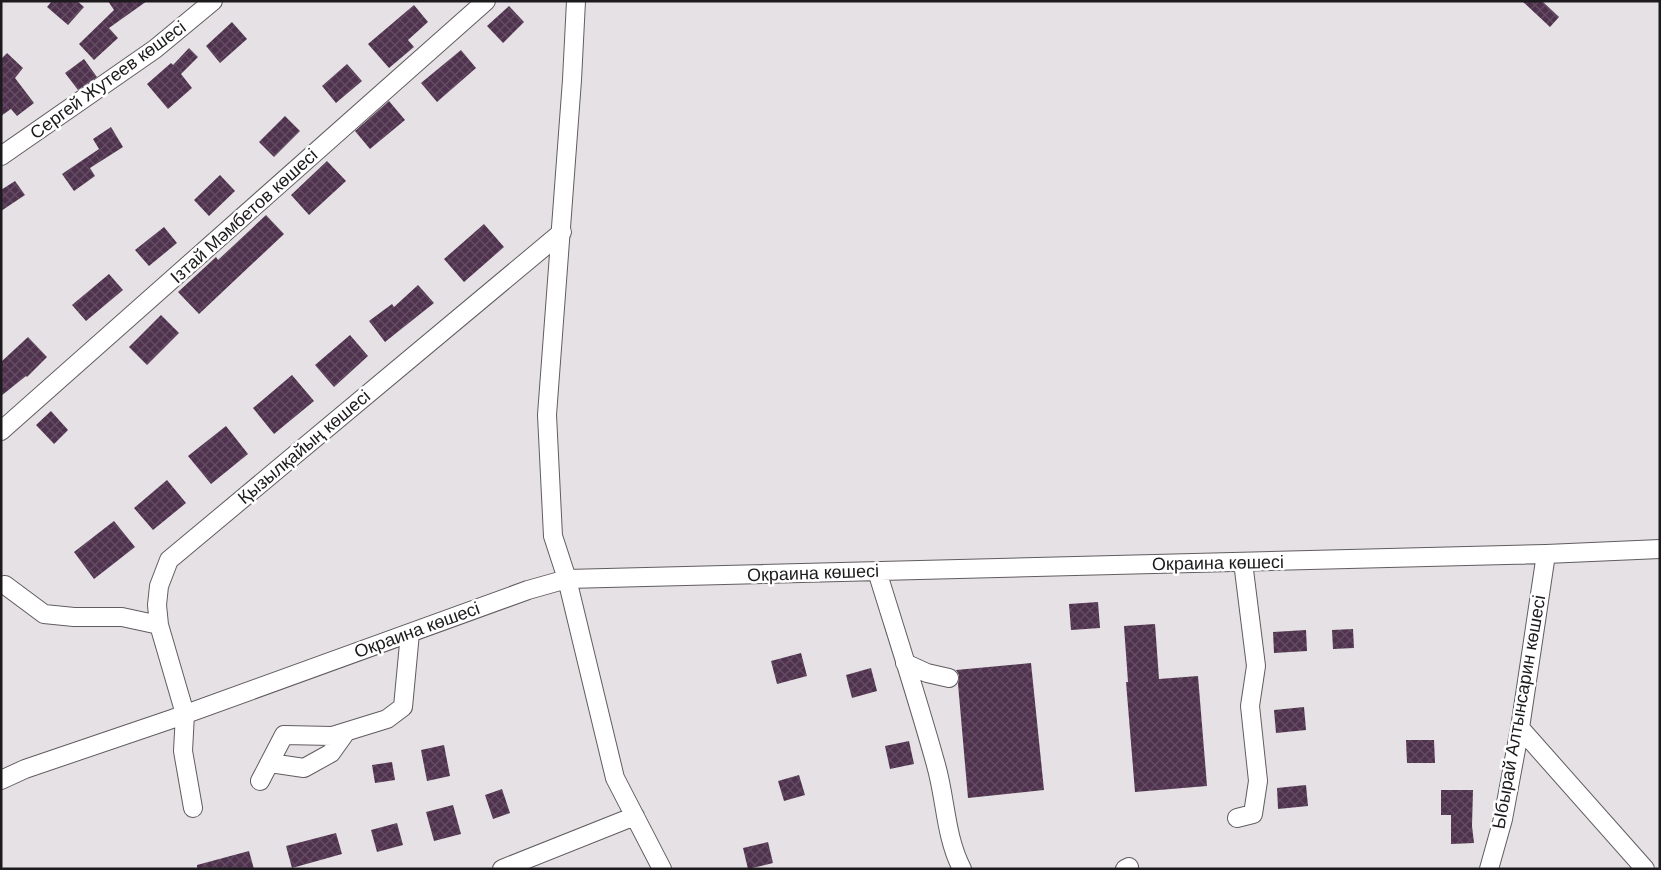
<svg xmlns="http://www.w3.org/2000/svg" width="1661" height="870" font-family="'DM Sans',sans-serif">
<style>
.building{fill:url(#building-cross-hatch)}
.lines{fill:none;stroke-linecap:round;stroke-linejoin:round}
.minor-casing{stroke:#615c60;stroke-width:20}
.minor{stroke:#fff;stroke-width:18}
.labels{text-anchor:middle;dominant-baseline:central;stroke-width:5;stroke-linejoin:round;paint-order:stroke}
.street-label{font-size:18px;fill:#1c1a1c;stroke:#fff}
</style>
<defs>
<pattern id="building-cross-hatch" width="8" height="8" patternUnits="userSpaceOnUse" patternTransform="scale(1.25)"><rect width="8" height="8" fill="#4f334e"/><path d="M0 0l8 8M0 8l8-8" fill="none" stroke="#654e64"/></pattern>
</defs>
<rect width="100%" height="100%" fill="#e6e1e5"/>
<path class="building" d="M52,1H77L84,7L68,25L47,7Z
M108,1H147L109,28L118,38L94,60L79,44L114,10Z
M1522,1H1542L1559,17L1550,27Z
M414,5L428,22L408,40L414,47L389,68L368,44Z
M509,6L524,22L503,43L487,26Z
M232,22L247,39L220,63L206,46Z
M189,48L198,57L181,74L192,88L168,109L147,84L171,63L173,65Z
M461,50L476,68L437,102L421,83Z
M7,53L23,68L15,78L34,103L17,116L11,109L1,116V59Z
M84,59L97,77L78,90L65,73Z
M347,64L362,81L336,103L322,86Z
M389,101L405,120L370,149L355,131Z
M285,116L300,131L274,157L259,142Z
M111,127L123,147L90,168L95,176L74,191L62,174L99,149L93,139Z
M327,161L346,181L309,215L291,195Z
M220,175L235,191L209,216L194,200Z
M15,181L25,195L1,211V190Z
M266,215L284,234L199,314L178,292L216,257L218,260Z
M484,224L504,247L464,282L444,259Z
M164,227L177,243L149,266L135,250Z
M109,274L123,290L86,321L72,305Z
M418,285L434,303L385,342L369,321L392,304L394,307Z
M161,315L179,333L147,365L129,347Z
M350,335L368,356L334,387L315,365Z
M28,337L47,357L27,377L26,376L1,396V362Z
M292,375L314,401L274,434L253,408Z
M51,411L68,430L54,444L36,425Z
M226,426L248,454L211,484L188,456Z
M167,480L186,503L153,530L134,508Z
M114,521L135,547L94,579L74,552Z
M1098,602L1100,628L1071,630L1069,604Z
M1155,624L1159,679L1198,676L1207,786L1135,792L1126,682H1128L1124,626Z
M1353,629L1354,648L1333,649L1332,630Z
M1306,630L1307,651L1274,653L1273,632Z
M801,653L807,676L777,684L771,661Z
M1031,663L1044,790L968,798L958,684L959,675L956,670Z
M871,668L877,691L852,698L846,675Z
M1304,707L1306,730L1276,733L1274,710Z
M1406,740H1434L1435,763H1407Z
M909,741L914,764L890,769L885,746Z
M444,745L450,776L427,781L421,750Z
M392,762L395,780L375,783L372,765Z
M799,775L805,795L784,801L778,781Z
M1306,785L1308,806L1278,809L1277,788Z
M502,789L510,813L493,819L485,795Z
M1441,790H1473L1472,826L1474,843L1451,844V815H1441Z
M453,805L461,834L434,841L426,812Z
M397,823L403,845L377,852L371,830Z
M336,833L342,854L292,868L286,846Z
M768,842L773,863L748,869L743,848Z
M249,851L254,869H197V865Z"/>
<g class="lines">
<g class="minor-casing">
<path id="minor" d="M576,1L572,80L547,415L553,536L567,579L615,778L662,869
M1,156L155,49L213,1
M1,431L486,1
M877,571C897,636 918,700 936,765C946,800 945,836 962,869
M5,585L44,614L74,617H122L159,625
M905,663L927,673L949,678
M1520,728L1645,869
M270,763L304,768L331,753L346,732
M1,780L25,769L172,719L528,590L567,579L1546,554L1660,549
M260,781L284,735L332,736L387,719L403,707L410,633
M193,808L183,751L185,714L159,625L157,605L159,586L169,560L562,232
M1237,818L1253,814L1258,781L1250,706L1256,666L1243,562
M502,869L635,816
M1125,869L1129,867
M1489,869L1503,819L1520,728L1546,554"/>
</g>
<use href="#minor" class="minor"/>
</g>
<g class="labels">
<g class="street-label">
<text transform="translate(108 80) rotate(-36)">Сергей Жутеев көшесі</text>
<text transform="translate(244 216) rotate(-42)">Ізтай Мәмбетов көшесі</text>
<text transform="translate(304 447) rotate(-40)">Қызылқайың көшесі</text>
<text transform="translate(1218 563) rotate(-1)">Окраина көшесі</text>
<text transform="translate(813 573) rotate(-2)">Окраина көшесі</text>
<text transform="translate(417 630) rotate(-20)">Окраина көшесі</text>
<text transform="translate(1519 712) rotate(-80)">Ыбырай Алтынсарин көшесі</text>
</g>
</g>
<rect width="1661" height="870" fill="none" stroke="#1c1a1c" stroke-width="5"/>
</svg>
